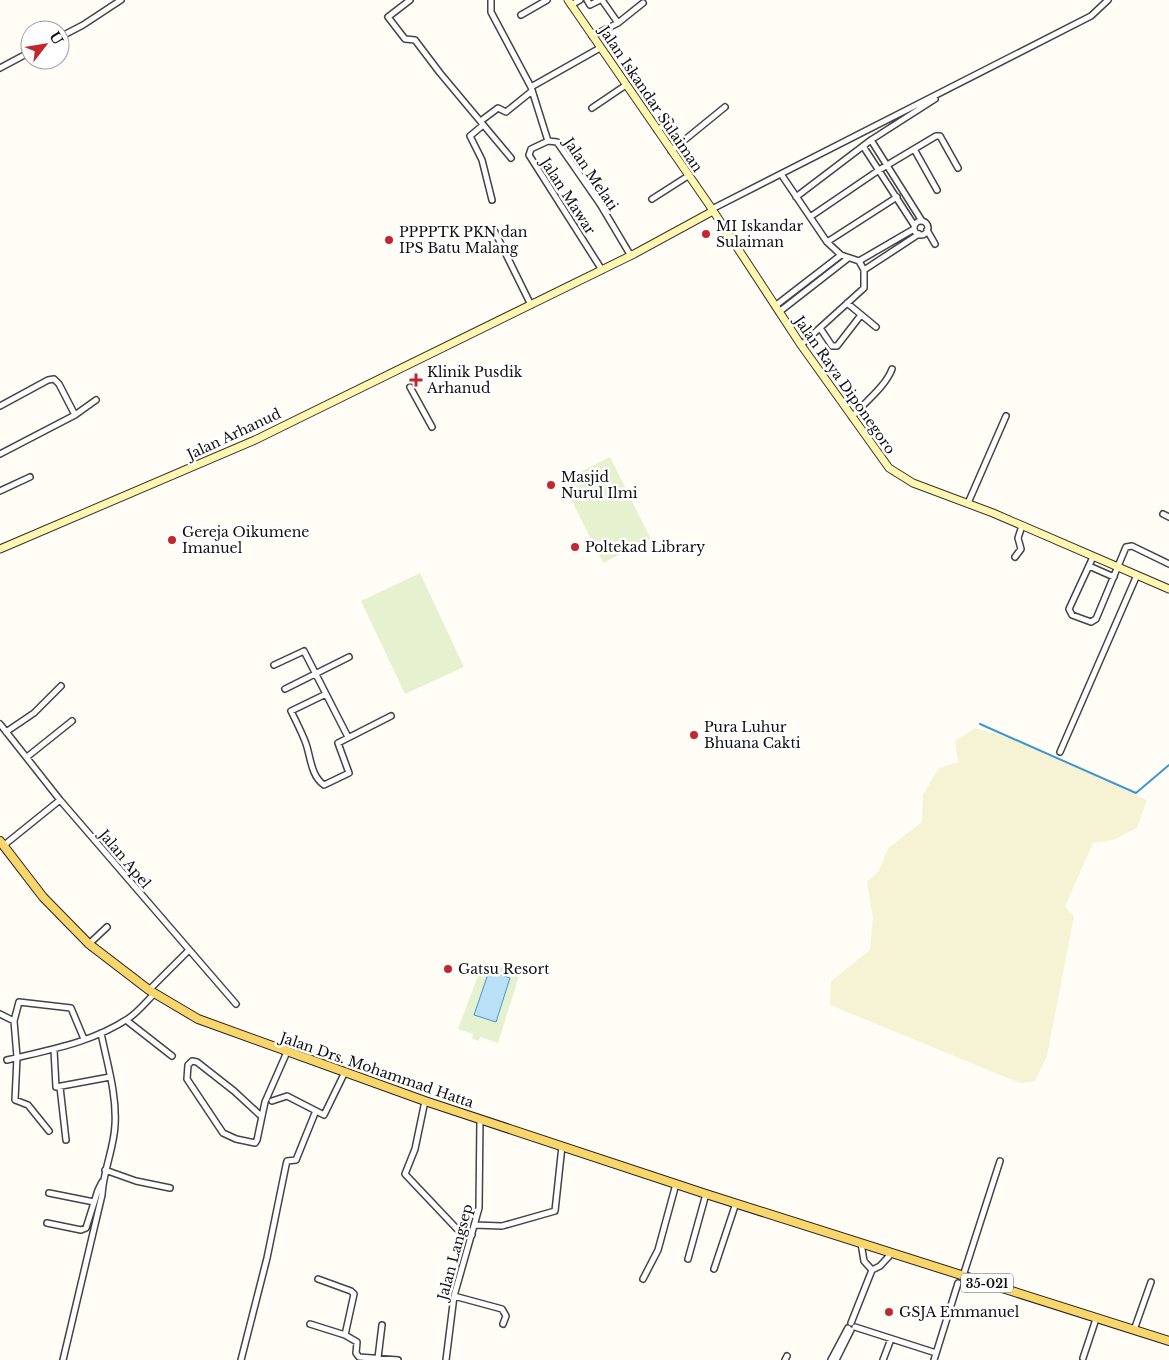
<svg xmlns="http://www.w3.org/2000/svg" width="1169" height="1360" font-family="'Libre Baskerville',serif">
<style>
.farmland{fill:#f6f3d4}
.pitch{fill:#e6f2cf}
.water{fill:#b9e0f7;stroke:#3f96cf}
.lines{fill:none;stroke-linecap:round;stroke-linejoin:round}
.stream{stroke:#3f96cf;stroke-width:2}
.street-casing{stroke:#444;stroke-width:8}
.secondary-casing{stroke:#333;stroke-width:9}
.primary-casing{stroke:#222;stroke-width:10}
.street{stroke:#fff;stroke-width:5}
.secondary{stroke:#fff6b0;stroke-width:7}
.primary{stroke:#f9d66b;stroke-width:8}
.poi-dot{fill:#c4262e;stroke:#fff;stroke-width:2}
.labels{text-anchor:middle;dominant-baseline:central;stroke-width:5;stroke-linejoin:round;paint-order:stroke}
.shield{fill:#fff;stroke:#585858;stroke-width:1}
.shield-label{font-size:12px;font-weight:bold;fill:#111}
.street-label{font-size:14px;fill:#111;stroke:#fff}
.poi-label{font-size:14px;fill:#111;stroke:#fff;text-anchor:start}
</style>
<rect width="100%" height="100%" fill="#fffdf5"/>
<path class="farmland" d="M975,728L1013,739L1147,800L1137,828L1113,840L1093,843L1065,907L1074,916L1047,1056L1035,1081L1020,1083L830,1005L831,981L870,950L873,918L867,882L879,871L888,848L922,822L923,794L939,768L958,762L955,741Z"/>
<path class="pitch" d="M610,457L651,539L603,563L562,481Z
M420,573L464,667L405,694L361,601Z
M483,962L520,973L498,1043L480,1037L479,1041L472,1039L473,1034L458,1029Z"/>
<path class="water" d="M489,971L510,978L496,1022L474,1015Z"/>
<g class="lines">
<path class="stream" d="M980,724L1136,793L1169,765"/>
<g class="street-casing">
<path id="street" d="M410,0L388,17L405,39L415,40L440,73L511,158
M491,0V12L531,87L548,141L557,142L600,204L631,256
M587,0L590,5L600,0
M602,0L618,23
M571,5L580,0
M521,15L547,0
M592,36L618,23L643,3
M60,37L83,25L121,0
M0,68L30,52
M531,87L600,48
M592,108L626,85
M657,130L670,121
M871,140L922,221
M548,141L531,149L529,155L602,270
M863,146L914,225
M914,149L937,190
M671,151L725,107
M783,177L827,242L841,255L859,261L914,229
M796,197L871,140L935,99
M652,199L688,176
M492,200L482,160L470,136L482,126V120L498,108L506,112L532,91
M712,209L1091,16L1108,0
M810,217L879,170L936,136H940L958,168
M914 228a7 7 0 1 1 14 0a7 7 0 1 1-14 0Z
M493,228L531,305
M927,230L935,244
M827,242L897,197
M864,270L919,234
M847,303L876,327
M775,306L841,255
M779,312L847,259
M820,328L832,346H837L861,315
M801,345L864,288V270L859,261
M410,387L432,427
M0,406L48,380L54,379L59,384L75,415
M852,417C865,402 886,386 892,369
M0,454L75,415L96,400
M0,491L30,477
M968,503L1006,416
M1163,514L1169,517
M1015,557L1021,549L1018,538L1022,526
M1093,557L1069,609L1072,615L1091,622L1096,619L1126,547L1132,546L1169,564
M1089,566L1114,577
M274,665L304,651L348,737
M285,689L349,657
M326,694L291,711C296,721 301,731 305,741C311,756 310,775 324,785L349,773L338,743L391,716
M0,724L60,800L236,1004
M6,732L34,713L61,686
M1060,752L1137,575
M27,757L72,721
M3,846L60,800
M89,944L107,927
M149,990L188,951
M0,1014L14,1021
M126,1020L172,1056
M54,1050L56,1087L110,1077
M7,1060C48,1050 92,1043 129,1018C138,1012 146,1002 154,994
M60,1087L66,1140
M272,1101L287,1096L324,1115L344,1074
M425,1101L415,1149L405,1174L457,1229L472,1235
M261,1116L234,1091L197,1062L192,1061L188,1065L187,1079L223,1133L236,1139L255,1143L257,1140L265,1102L287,1052
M49,1131L28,1105L15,1100L17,1057L14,1021L19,1002L71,1008L84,1039
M105,1170L136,1181L170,1188
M49,1193L94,1202
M47,1223L81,1230L86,1228L98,1190L102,1182
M475,1225L502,1226L555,1211L562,1146
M861,1243L864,1261L872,1270
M688,1259L706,1194
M714,1269L736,1203
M963,1276L1000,1161
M643,1279L658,1250L676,1184
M454,1296L502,1309L506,1316L503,1324
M851,1323L872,1270L880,1266L892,1253
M310,1324L345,1335L354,1294L351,1291L318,1279
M855,1327L936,1353
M1134,1330L1151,1282
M345,1335L357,1342L356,1353L359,1357L398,1360
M378,1358L382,1325
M1083,1358L1096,1319
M63,1360L102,1195C103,1171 114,1149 115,1125C117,1095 107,1063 101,1033
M241,1360L267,1258L286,1165L287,1161L296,1160L315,1113
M446,1360L454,1296L479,1208L480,1119
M785,1360L787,1356
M831,1360L848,1328
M836,1360L851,1330
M883,1360L891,1339
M934,1360L958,1283"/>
</g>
<g class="secondary-casing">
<path id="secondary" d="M568,0L710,206L801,345L889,468L913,483L993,513L1169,589
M0,549L255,440L634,254L713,211"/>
</g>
<g class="primary-casing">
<path id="primary" d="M0,841L43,897L89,944L149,990L198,1019L425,1101L706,1194L1169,1341"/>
</g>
<use href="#street" class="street"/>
<use href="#secondary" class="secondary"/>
<use href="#primary" class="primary"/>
</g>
<g class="poi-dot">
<circle cx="706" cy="234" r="5"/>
<circle cx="389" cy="240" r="5"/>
<path d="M413.5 372.5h5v5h5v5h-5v5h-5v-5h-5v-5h5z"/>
<circle cx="551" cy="485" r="5"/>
<circle cx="172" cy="540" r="5"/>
<circle cx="575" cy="547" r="5"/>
<circle cx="694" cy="735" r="5"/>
<circle cx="448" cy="969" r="5"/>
<circle cx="889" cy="1312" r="5"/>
</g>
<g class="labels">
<rect class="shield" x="961" y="1273.5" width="52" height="19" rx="4"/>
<g class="shield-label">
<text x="987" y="1283">35-021</text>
</g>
<g class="street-label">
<text transform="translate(651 99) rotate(56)">Jalan Iskandar Sulaiman</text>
<text transform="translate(591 174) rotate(56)">Jalan Melati</text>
<text transform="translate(568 196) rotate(57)">Jalan Mawar</text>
<text transform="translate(845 385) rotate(55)">Jalan Raya Diponegoro</text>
<text transform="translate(234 434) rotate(-25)">Jalan Arhanud</text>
<text transform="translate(125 859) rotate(50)">Jalan Apel</text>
<text transform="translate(377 1070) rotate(19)">Jalan Drs. Mohammad Hatta</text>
<text transform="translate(455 1252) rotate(-75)">Jalan Langsep</text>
</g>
<g class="poi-label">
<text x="716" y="226">MI Iskandar<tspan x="716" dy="16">Sulaiman</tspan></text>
<text x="399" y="232">PPPPTK PKN dan<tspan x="399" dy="16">IPS Batu Malang</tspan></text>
<text x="427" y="372">Klinik Pusdik<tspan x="427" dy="16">Arhanud</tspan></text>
<text x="561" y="477">Masjid<tspan x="561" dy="16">Nurul Ilmi</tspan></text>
<text x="182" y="532">Gereja Oikumene<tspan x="182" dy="16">Imanuel</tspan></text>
<text x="585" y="547">Poltekad Library</text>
<text x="704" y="727">Pura Luhur<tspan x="704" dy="16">Bhuana Cakti</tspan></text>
<text x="458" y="969">Gatsu Resort</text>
<text x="899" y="1312">GSJA Emmanuel</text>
</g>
</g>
<g transform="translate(45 45) rotate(59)"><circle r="24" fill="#ffffff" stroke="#a0a0a0"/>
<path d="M0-4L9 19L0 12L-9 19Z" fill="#c4262e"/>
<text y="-8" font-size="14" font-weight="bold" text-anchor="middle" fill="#111111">U</text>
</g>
</svg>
